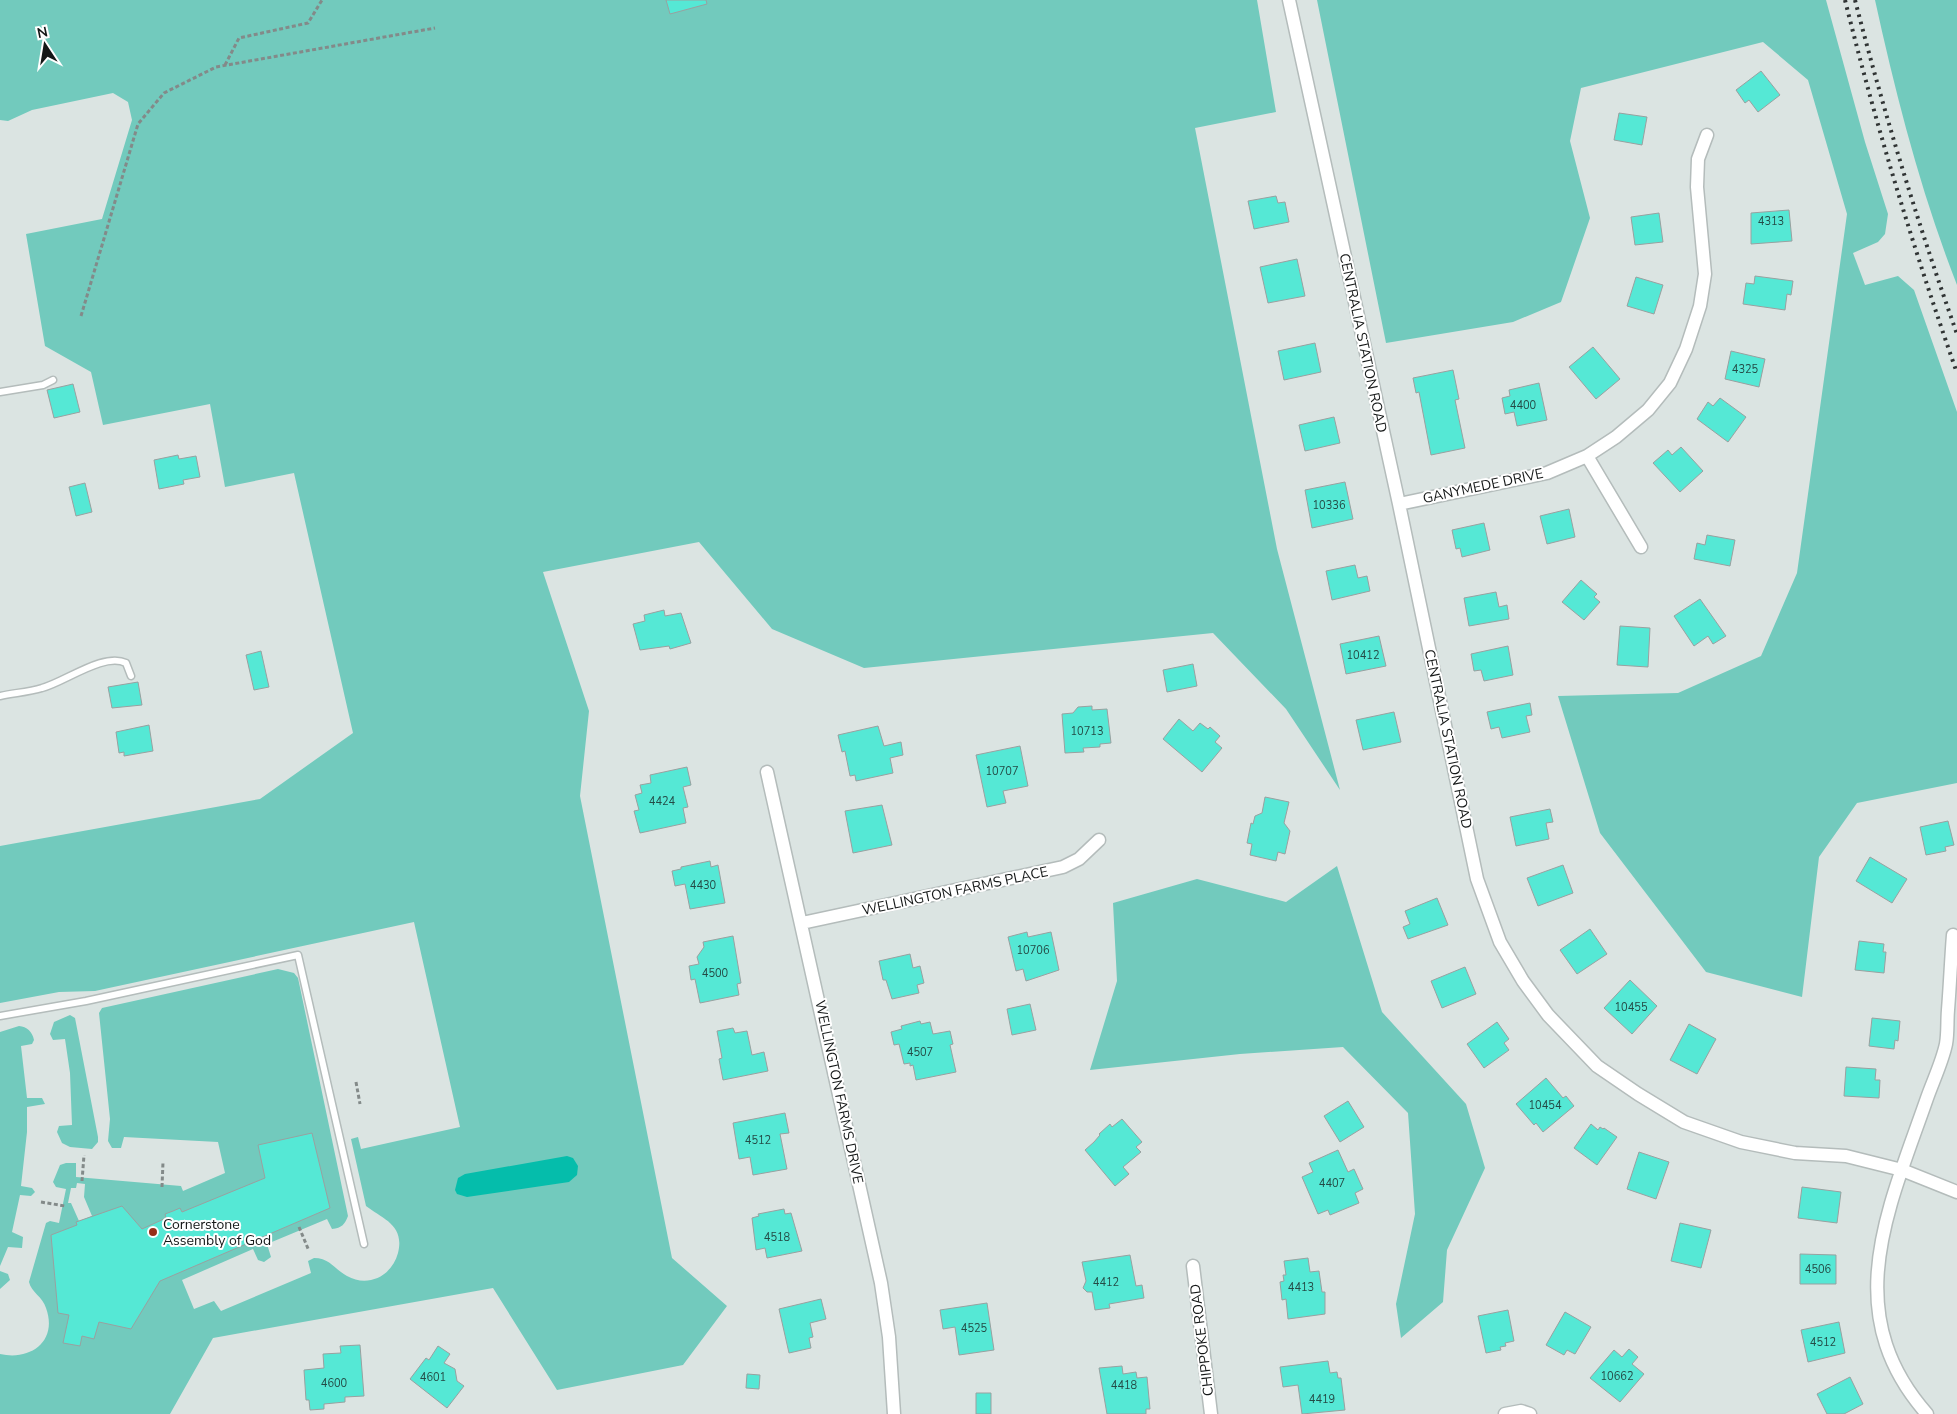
<svg xmlns="http://www.w3.org/2000/svg" width="1957" height="1414" font-family="'Nunito Sans',sans-serif">
<style>
.green{fill:#72cabd;fill-rule:evenodd}
.water{fill:#05bdab}
.building{fill:#55e8d5;stroke:#99a1a0}
.lines{fill:none;stroke-linecap:round;stroke-linejoin:round}
.lane-casing{stroke:#b4bcbb;stroke-width:9}
.street-casing{stroke:#b4bcbb;stroke-width:15}
.path{stroke:#838a89;stroke-width:3;stroke-dasharray:4 2.5;stroke-linecap:butt}
.lane{stroke:#fff;stroke-width:6}
.street{stroke:#fff;stroke-width:12}
.rail{stroke:#303434;stroke-width:4;stroke-dasharray:2.5 5;stroke-linecap:butt}
.poi-dot{fill:#972e19;stroke:#fff;stroke-width:2}
.labels{text-anchor:middle;dominant-baseline:central;stroke-width:4;stroke-linejoin:round;paint-order:stroke}
.number-label{font-size:11px;fill:#244b46}
.street-label{font-size:14px;fill:#141717;stroke:#fff}
.poi-label{font-size:14px;fill:#141717;stroke:#fff;text-anchor:start}
</style>
<rect width="100%" height="100%" fill="#dbe4e2"/>
<path class="green" d="M0,0H1257L1276,112L1195,128L1277,549L1340,790L1286,709L1213,633L864,668L772,629L699,542L543,572L589,711L580,796L672,1258L727,1306L683,1365L557,1390L493,1288L213,1338L170,1414H0V1354C31,1361 58,1341 46,1308C43,1297 31,1292 29,1282L46,1223L50,1221L59,1223L66,1189L56,1187L53,1182L60,1165L66,1163H76V1177L181,1186L183,1191L225,1173L218,1142L124,1137L121,1148H112L108,1141L110,1119L99,1013L102,1008L278,969L294,973L298,978L348,1216C345,1224 342,1228 332,1229L327,1219L267,1244L271,1257L264,1262L258,1260L253,1249L182,1280L194,1309L214,1301L221,1311L311,1273L308,1261L314,1258C330,1258 334,1269 347,1276C368,1288 392,1276 398,1253C405,1225 383,1219 366,1206L351,1139L358,1137L361,1149L460,1127L414,922L95,991L59,992L0,1003V846L260,799L353,733L294,473L225,487L210,404L103,425L91,372L45,346L26,234L102,219L132,120L128,102L113,93L32,110L8,121L0,120ZM77,1183L85,1184L84,1197L92,1216L79,1221L71,1203H68L71,1188H76Z
M1317,0H1826L1865,142L1888,214L1885,234L1878,242L1853,253L1865,285L1898,276L1914,290L1957,412V783L1857,803L1819,857L1802,997L1706,972L1600,833L1558,696L1678,693L1761,656L1797,573L1847,214L1808,80L1763,42L1581,88L1570,141L1590,218L1561,302L1513,322L1386,343Z
M1875,0H1957V285C1921,193 1896,96 1875,0Z
M1337,866L1382,1012L1466,1104L1485,1168L1447,1250L1443,1302L1401,1338L1396,1304L1415,1214L1408,1113L1343,1047L1240,1054L1090,1070L1117,981L1113,903L1197,879L1286,902Z
M70,1015L75,1018L98,1137V1142L92,1149L70,1147L62,1143L57,1132L59,1126L72,1125L70,1073L65,1039L53,1040L50,1034L54,1022Z
M19,1026C27,1027 32,1031 34,1040L32,1044L21,1046L27,1098H42L45,1104L27,1107V1132L21,1186L32,1188L35,1192L31,1196L20,1195L12,1232L23,1237L22,1248L8,1247L0,1266V1032Z
M0,1271L8,1274L10,1280L0,1289Z"/>
<path class="water" d="M567,1156L573,1158L578,1166L577,1175L569,1182L467,1197L457,1194L455,1190L458,1178L465,1174Z"/>
<path class="building" d="M666,0H706L707,4L670,14Z
M1761,71L1780,95L1758,112L1749,100L1745,103L1736,90Z
M1619,113L1647,117L1642,145L1614,140Z
M1276,196L1278,203L1285,202L1289,222L1254,229L1248,201Z
M1789,210L1792,241L1751,244V213Z
M1659,213L1663,242L1635,245L1631,217Z
M1297,259L1305,296L1268,303L1260,267Z
M1755,276L1793,281L1791,295L1787,294L1785,310L1743,304L1746,283L1754,284Z
M1636,277L1663,285L1654,314L1627,306Z
M1315,343L1321,372L1284,380L1278,351Z
M1593,347L1620,379L1596,399L1569,367Z
M1731,351L1765,359L1759,387L1725,379Z
M1453,370L1459,399L1455,400L1465,448L1431,455L1419,392L1416,393L1413,378Z
M1539,383L1547,420L1517,426L1514,412L1505,414L1502,398L1510,396L1509,390Z
M73,384L80,412L54,418L47,390Z
M1720,398L1746,417L1728,442L1697,419L1708,402L1713,406Z
M1334,417L1340,443L1305,451L1299,425Z
M1681,447L1703,471L1680,492L1653,463L1668,450L1672,455Z
M178,455L179,459L196,456L200,477L183,480L184,484L159,489L154,460Z
M1345,482L1353,519L1312,528L1305,490Z
M85,483L92,512L76,516L69,487Z
M1569,509L1575,537L1547,544L1540,516Z
M1484,523L1490,550L1462,557L1460,548L1456,549L1452,530Z
M1707,535L1735,540L1730,566L1694,559L1697,543L1705,545Z
M1355,565L1358,578L1367,576L1370,591L1332,600L1326,571Z
M1581,580L1597,594L1594,597L1600,602L1584,620L1562,602Z
M1496,592L1499,607L1507,605L1509,619L1469,626L1464,598Z
M1700,599L1726,636L1713,644L1708,636L1694,646L1674,616Z
M664,610L665,616L681,613L691,643L670,649L669,646L640,650L633,624L645,621L644,615Z
M1620,626L1650,628L1648,667L1617,665Z
M1379,636L1386,666L1346,674L1340,644Z
M1508,646L1513,675L1484,681L1481,670L1474,671L1471,654Z
M261,651L269,687L254,690L246,655Z
M1193,664L1197,686L1167,692L1163,670Z
M138,682L142,705L112,708L108,687Z
M1530,703L1532,715L1526,716L1530,732L1502,738L1499,727L1491,729L1487,712Z
M1092,706V710L1107,709L1111,743L1100,744V747L1083,748L1084,752L1065,753L1062,714L1073,713L1078,707Z
M1394,712L1401,742L1363,750L1356,720Z
M1179,719L1193,731L1200,723L1208,729L1210,727L1220,736L1215,742L1222,748L1202,772L1163,739Z
M149,725L153,751L124,756V752L119,753L116,732Z
M878,726L884,746L901,742L903,755L890,758L893,773L856,781L855,775L850,776L845,751L842,752L838,735Z
M1020,746L1028,786L1003,791L1006,803L987,807L976,755Z
M687,767L691,785L683,787L688,807L683,808L686,823L640,833L634,811L639,810L635,795L642,793L640,785L651,783L650,775Z
M1265,797L1289,802L1284,823L1290,831L1285,854L1278,852L1276,861L1250,855L1252,844L1247,843L1251,823L1253,824L1255,816L1262,813Z
M882,805L892,845L853,853L845,811Z
M1550,809L1553,822L1546,823L1549,839L1516,846L1510,817Z
M1948,821L1954,845L1945,847L1946,851L1926,855L1920,827Z
M1870,857L1907,879L1892,903L1856,881Z
M710,861L711,867L718,865L725,903L690,909L685,884L675,886L672,871L681,869V867Z
M1563,865L1573,893L1538,906L1527,878Z
M1437,898L1448,925L1408,939L1403,927L1410,924L1405,911Z
M1590,929L1607,954L1577,974L1560,950Z
M1027,932L1028,937L1051,932L1059,970L1026,981L1023,969L1016,971L1008,937Z
M733,936L741,983L737,984L739,995L700,1003L695,979L691,980L689,966L699,964L697,957L704,947L703,942Z
M1859,941L1884,944L1883,952H1886L1884,973L1855,970Z
M910,954L913,968L920,966L924,983L917,985L919,993L892,999L886,980H883L879,961Z
M1465,967L1476,994L1442,1008L1431,981Z
M1630,980L1657,1006L1632,1034L1604,1008Z
M1030,1004L1036,1030L1012,1035L1007,1009Z
M1872,1018L1900,1021L1898,1041L1895,1040L1894,1049L1869,1046Z
M920,1021L921,1024L930,1022L933,1034L950,1031L953,1044L950,1045L956,1072L916,1080L913,1065L910,1066V1063L904,1064L899,1044L894,1045L891,1032L902,1029L901,1026Z
M1497,1022L1509,1039L1504,1043L1509,1050L1484,1068L1467,1044Z
M1689,1024L1716,1039L1697,1074L1670,1060Z
M733,1028L735,1033L747,1031L752,1055L764,1052L768,1071L723,1080L719,1059L722,1058L717,1031Z
M1846,1067L1876,1069L1875,1080H1880L1879,1098L1844,1096Z
M1546,1078L1563,1098L1566,1096L1574,1106L1543,1132L1536,1123L1534,1125L1516,1104Z
M1348,1101L1364,1127L1340,1142L1324,1116Z
M785,1113L789,1133L780,1134L787,1169L753,1175L750,1157L739,1159L733,1123Z
M1122,1119L1142,1142L1136,1147L1141,1152L1123,1167L1129,1174L1115,1186L1085,1150L1094,1142L1100,1135L1099,1134L1110,1124L1112,1127Z
M1591,1124L1598,1130L1600,1127L1603,1129L1604,1128L1617,1137L1597,1165L1574,1148Z
M312,1133L330,1208L160,1281L131,1329L99,1322L94,1339L82,1336L80,1346L63,1343L69,1315L58,1313L51,1235L77,1225L76,1222L122,1206L142,1229L166,1218L165,1214L173,1211L180,1208L182,1212L265,1178L258,1145Z
M1338,1150L1348,1172L1354,1169L1363,1189L1355,1193L1359,1203L1330,1215L1328,1210L1318,1214L1302,1177L1313,1172L1309,1163Z
M1639,1152L1669,1162L1656,1199L1627,1189Z
M1802,1187L1841,1192L1837,1223L1798,1218Z
M784,1209L785,1214L791,1213L802,1251L767,1258L765,1248L756,1250L752,1218L759,1216L758,1214Z
M1680,1223L1711,1230L1701,1268L1671,1261Z
M1800,1254L1836,1255V1284H1800Z
M1130,1255L1136,1286L1142,1285L1144,1298L1109,1304L1110,1308L1095,1310L1092,1292H1087L1083,1288L1086,1281L1082,1262Z
M1308,1258L1310,1272L1319,1271L1322,1292H1325V1314L1288,1319L1286,1299L1282,1300L1280,1282L1284,1281L1283,1275H1286L1284,1261Z
M821,1299L826,1319L810,1323L813,1337L809,1338L811,1348L789,1353L779,1309Z
M987,1303L994,1350L959,1355L955,1327L943,1329L940,1310Z
M1508,1310L1514,1341L1505,1343L1506,1346L1500,1347L1501,1350L1486,1353L1478,1316Z
M1565,1312L1591,1327L1575,1354L1567,1350L1564,1355L1546,1345Z
M1839,1322L1845,1353L1808,1362L1801,1330Z
M360,1345L364,1396L345,1397V1402L324,1404V1409L310,1410L309,1400H306L304,1370L324,1368L323,1354L341,1353L340,1346Z
M438,1346L450,1354L444,1363L455,1369L457,1381L464,1386L447,1408L410,1379L426,1358L429,1360Z
M1629,1349L1638,1357L1632,1364L1644,1374L1620,1402L1590,1378L1614,1350L1622,1357Z
M1328,1361L1330,1373L1337,1372L1338,1378H1341L1345,1410L1302,1414L1298,1385L1283,1387L1280,1367Z
M1122,1366L1123,1374L1136,1372L1137,1378L1147,1377L1150,1409H1146V1414H1107L1099,1368Z
M747,1374L760,1375L759,1389L746,1388Z
M1850,1377L1863,1404L1844,1414H1827L1817,1394Z
M976,1393H991V1414H976Z"/>
<g class="lines">
<g class="lane-casing">
<path id="lane" d="M0,392L43,385L53,380
M0,696C14,693 29,692 42,688C65,682 104,652 126,663L131,676
M0,1016L86,1001L298,955L364,1244"/>
</g>
<g class="street-casing">
<path id="street" d="M1289,0L1399,504L1477,879L1500,942L1523,981L1548,1015L1597,1066L1638,1094L1684,1122L1741,1142L1795,1153L1846,1156L1902,1170L1957,1192
M1587,456L1641,547
M1399,504L1547,473L1587,456L1616,437L1648,410L1670,383L1686,349L1700,306L1705,274L1697,187L1698,159L1707,135
M767,772L881,1283L889,1337L894,1414
M802,923L1063,867L1079,859L1099,840
M1193,1266L1211,1414
M1505,1414L1521,1411L1530,1414
M1927,1414C1838,1313 1888,1210 1926,1101C1932,1083 1942,1063 1946,1044C1948,1033 1947,1021 1948,1010C1950,985 1951,960 1953,935"/>
</g>
<path class="path" d="M225,65L239,38L308,23L322,0
M81,316L138,124L164,93L216,67L435,28
M356,1082L360,1104
M82,1181L84,1155
M162,1187L163,1162
M41,1202L65,1206
M299,1227L309,1251"/>
<use href="#lane" class="lane"/>
<use href="#street" class="street"/>
<path class="rail" d="M1845,0C1876,126 1914,250 1957,373
M1855,0C1884,113 1918,224 1957,334"/>
</g>
<circle class="poi-dot" cx="153" cy="1232" r="5"/>
<g class="labels">
<g class="number-label">
<text x="1771" y="221">4313</text>
<text x="1745" y="369">4325</text>
<text x="1523" y="405">4400</text>
<text x="1329" y="505">10336</text>
<text x="1363" y="655">10412</text>
<text x="1087" y="731">10713</text>
<text x="1002" y="771">10707</text>
<text x="662" y="801">4424</text>
<text x="703" y="885">4430</text>
<text x="1033" y="950">10706</text>
<text x="715" y="973">4500</text>
<text x="1631" y="1007">10455</text>
<text x="920" y="1052">4507</text>
<text x="1545" y="1105">10454</text>
<text x="758" y="1140">4512</text>
<text x="1332" y="1183">4407</text>
<text x="777" y="1237">4518</text>
<text x="1818" y="1269">4506</text>
<text x="1106" y="1282">4412</text>
<text x="1301" y="1287">4413</text>
<text x="974" y="1328">4525</text>
<text x="1823" y="1342">4512</text>
<text x="1617" y="1376">10662</text>
<text x="433" y="1377">4601</text>
<text x="334" y="1383">4600</text>
<text x="1124" y="1385">4418</text>
<text x="1322" y="1399">4419</text>
</g>
<g class="street-label">
<text transform="translate(1363 343) rotate(78)">CENTRALIA STATION ROAD</text>
<text transform="translate(1483 486) rotate(-12)">GANYMEDE DRIVE</text>
<text transform="translate(1448 739) rotate(78)">CENTRALIA STATION ROAD</text>
<text transform="translate(955 891) rotate(-12)">WELLINGTON FARMS PLACE</text>
<text transform="translate(839 1092) rotate(78)">WELLINGTON FARMS DRIVE</text>
<text transform="translate(1202 1340) rotate(-97)">CHIPPOKE ROAD</text>
</g>
<g class="poi-label">
<text x="163" y="1224">Cornerstone<tspan x="163" dy="16">Assembly of God</tspan></text>
</g>
</g>
<g transform="translate(45 45) rotate(348)" stroke="#ffffff" stroke-width="4" paint-order="stroke">
<path d="M0-4L9 19L0 12L-9 19Z" fill="#141717"/>
<text y="-8" font-size="14" font-weight="bold" text-anchor="middle" fill="#141717">N</text>
</g>
</svg>
